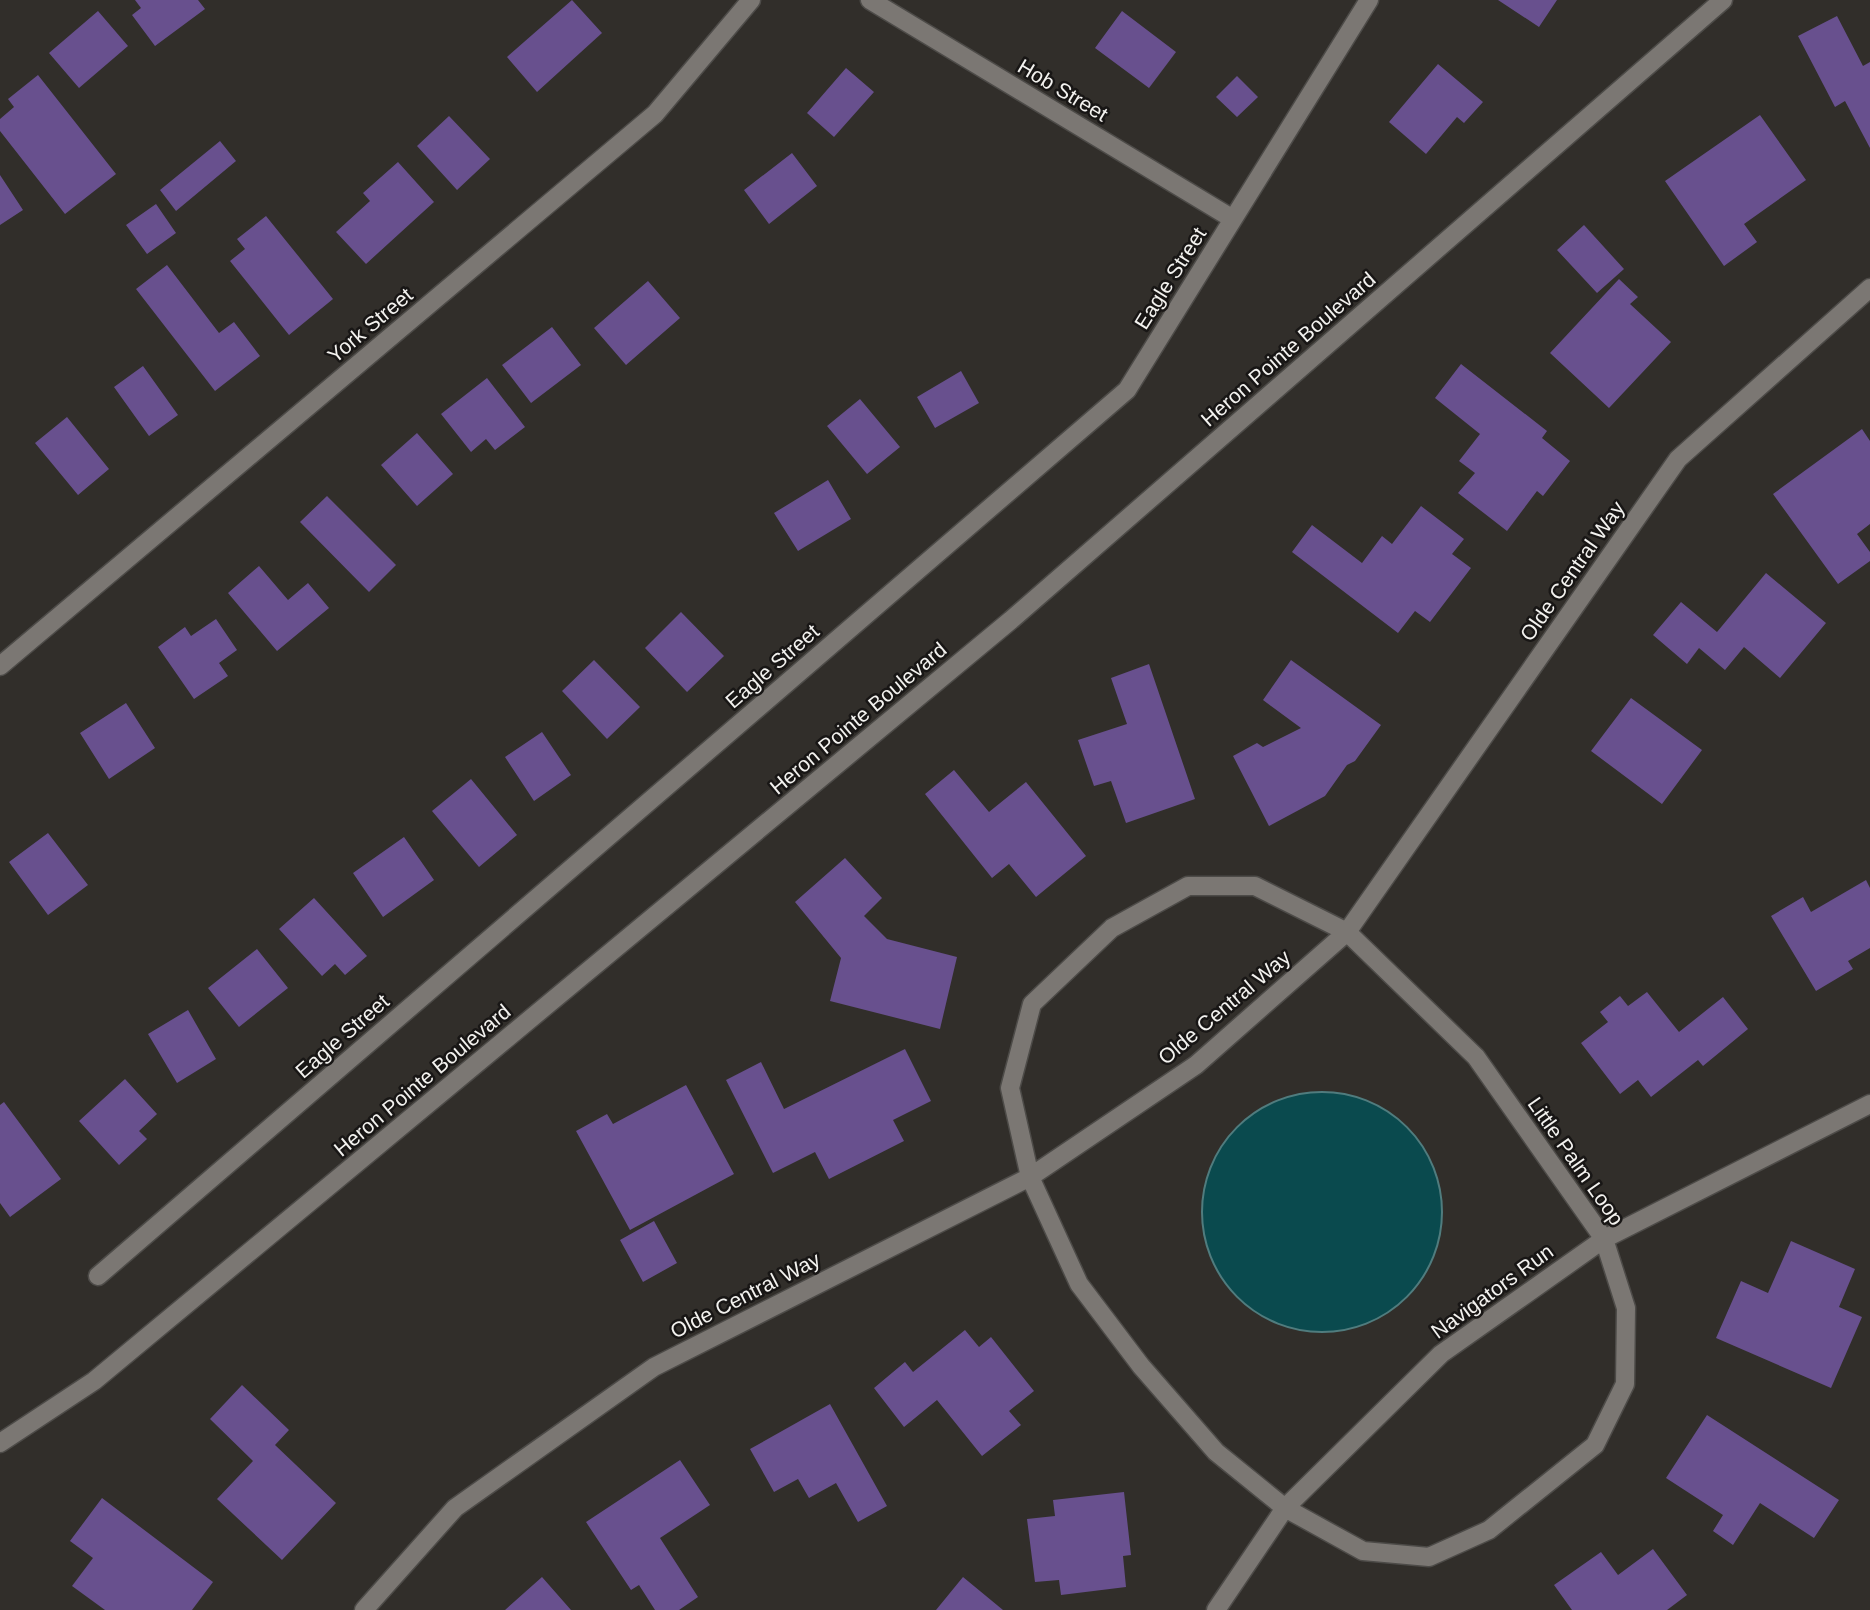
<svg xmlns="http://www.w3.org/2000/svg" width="1870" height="1610" font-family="Arial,sans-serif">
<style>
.water{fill:#0a4a4e;stroke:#507c7e;stroke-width:2}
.building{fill:#68508e}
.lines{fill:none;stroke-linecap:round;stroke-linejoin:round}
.minor-casing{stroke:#4d4b48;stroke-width:21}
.minor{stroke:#7b7773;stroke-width:18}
.labels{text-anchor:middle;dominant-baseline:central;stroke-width:5;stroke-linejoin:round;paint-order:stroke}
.street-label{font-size:21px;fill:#f3f2ef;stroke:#181615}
</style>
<rect width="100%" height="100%" fill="#312e2a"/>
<path class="water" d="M1202 1212a120 120 0 1 1 240 0a120 120 0 1 1-240 0Z"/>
<path class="building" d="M135,0H198L205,9L155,46L132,15L141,8Z
M572,0L602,33L537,92L507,57Z
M1498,0H1557L1539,27Z
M98,11L128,46L79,88L49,53Z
M1122,11L1176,52L1149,88L1095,48Z
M1837,16L1863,66L1870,62V148L1845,101L1835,107L1798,36Z
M1438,64L1483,102L1464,123L1457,117L1426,154L1389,122Z
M846,68L874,92L834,137L807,113Z
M38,75L116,174L65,214L0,131V119L14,107L8,99Z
M1237,76L1258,97L1237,117L1216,97Z
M1760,115L1806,180L1744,224L1757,242L1724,266L1665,181Z
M449,116L490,159L457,190L417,146Z
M220,141L236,161L176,211L160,190Z
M792,153L817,186L769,224L744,190Z
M398,162L434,202L366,264L336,232L370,201L363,193Z
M0,175L23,210L0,225Z
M156,204L176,233L147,254L126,225Z
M266,216L333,299L289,335L230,261L245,249L237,239Z
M1584,225L1624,269L1597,293L1557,250Z
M167,265L219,333L234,322L260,356L215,391L136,289Z
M1619,279L1638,297L1630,304L1671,342L1609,408L1550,353Z
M648,281L680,318L626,365L594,328Z
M552,327L581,365L531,403L502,365Z
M1461,364L1547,431L1542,438L1570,461L1543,496L1537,491L1507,531L1458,493L1475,473L1459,461L1480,434L1435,398Z
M143,366L178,415L149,436L114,387Z
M961,371L979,403L935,428L917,397Z
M487,378L525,427L495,450L486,439L471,452L441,414Z
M860,399L900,447L867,474L827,426Z
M67,417L109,469L78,495L35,443Z
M1862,429L1870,441V524L1857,534L1870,552V561L1838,584L1773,494Z
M417,433L453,474L417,506L381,465Z
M828,480L851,519L798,551L774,513Z
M327,496L396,565L369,592L300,522Z
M1421,506L1464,539L1452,554L1471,568L1430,622L1415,611L1398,633L1292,552L1312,525L1362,563L1382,536L1392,544Z
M259,566L288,600L308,583L329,608L277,651L228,593Z
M1766,573L1826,623L1780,678L1744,647L1725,670L1699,648L1687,664L1653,635L1681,602L1717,632Z
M681,612L724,656L687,692L645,648Z
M216,619L237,650L219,663L228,676L194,699L158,647L185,627L191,636Z
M594,660L640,707L607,739L562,691Z
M1291,660L1381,725L1355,761L1347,765L1325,796L1269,826L1233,756L1257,743L1263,747L1301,728L1263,700Z
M1149,664L1195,799L1126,823L1111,781L1094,786L1078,740L1127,724L1111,678Z
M1631,698L1702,750L1662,804L1591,751Z
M126,703L155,748L109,779L80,733Z
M542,732L571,775L534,801L505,757Z
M954,770L989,812L1026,782L1086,856L1036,897L1009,864L992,878L925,794Z
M471,779L517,835L479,867L432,811Z
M48,833L88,885L48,915L9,862Z
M404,837L434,880L383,917L353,873Z
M845,858L882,898L864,916L887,939L957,957L940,1029L830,1001L841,958L795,902Z
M1866,880L1870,888V948L1848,961L1853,969L1816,991L1771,916L1803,897L1811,912Z
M314,898L367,956L345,975L335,964L322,976L279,929Z
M257,949L288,988L239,1027L208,988Z
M1647,992L1679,1032L1723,997L1748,1029L1703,1066L1698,1060L1651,1097L1638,1080L1620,1094L1581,1043L1608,1022L1600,1012L1620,996L1628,1006Z
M188,1010L216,1059L177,1083L148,1034Z
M905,1049L931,1101L893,1120L904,1141L829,1179L815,1152L773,1173L726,1080L761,1062L784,1109Z
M125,1079L157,1114L139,1131L147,1139L119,1165L79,1121Z
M686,1085L734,1174L630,1230L576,1131L607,1114L613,1124Z
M4,1102L61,1179L10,1217L0,1203V1105Z
M654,1221L677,1263L643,1282L620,1240Z
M1791,1241L1855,1269L1839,1307L1862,1317L1831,1388L1716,1338L1741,1281L1768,1293Z
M965,1330L979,1347L991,1337L1034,1391L1009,1411L1021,1425L982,1456L937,1400L904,1427L874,1388L905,1362L913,1372Z
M242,1385L289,1430L275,1445L336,1503L282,1560L217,1499L253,1461L210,1419Z
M830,1404L887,1506L858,1522L836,1483L809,1498L798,1479L774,1492L750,1449Z
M1707,1415L1839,1500L1814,1538L1760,1503L1733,1545L1713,1531L1723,1515L1666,1478Z
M680,1460L710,1505L660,1538L698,1597L679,1610H655L639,1585L631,1590L586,1522Z
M1124,1492L1131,1555L1123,1556L1126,1587L1061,1595L1059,1580L1035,1582L1027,1519L1055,1516L1053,1500Z
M102,1498L213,1582L192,1610H105L72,1586L93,1558L70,1541Z
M1653,1549L1687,1595L1667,1610H1572L1554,1585L1601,1552L1618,1575Z
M542,1577L571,1610H505Z
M963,1577L1003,1610H936Z"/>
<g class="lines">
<g class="minor-casing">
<path id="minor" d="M870,0L1233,219
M0,666L655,114L751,0
M1188,886H1255L1347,932L1476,1057L1604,1239L1626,1308L1625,1384L1595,1445L1489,1530L1429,1557L1363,1551L1285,1508L1216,1452L1141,1366L1079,1284L1030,1177L1010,1088L1032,1004L1112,928Z
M98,1276L1127,390L1369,0
M0,1443L94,1381L1011,620L1723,0
M364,1610L455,1508L654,1367L1030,1177L1196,1065L1347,932L1678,459L1870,288
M1216,1610L1285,1508L1441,1354L1604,1239L1870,1104"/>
</g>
<use href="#minor" class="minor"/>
</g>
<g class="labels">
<g class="street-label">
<text transform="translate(1063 90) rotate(31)">Hob Street</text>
<text transform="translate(1170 278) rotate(-58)">Eagle Street</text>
<text transform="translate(370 325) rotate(-40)">York Street</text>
<text transform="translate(1288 349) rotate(-41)">Heron Pointe Boulevard</text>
<text transform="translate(1572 571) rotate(-55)">Olde Central Way</text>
<text transform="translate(772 666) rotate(-41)">Eagle Street</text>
<text transform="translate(858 718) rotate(-40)">Heron Pointe Boulevard</text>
<text transform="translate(1224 1007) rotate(-40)">Olde Central Way</text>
<text transform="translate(342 1036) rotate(-41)">Eagle Street</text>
<text transform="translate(422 1080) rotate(-40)">Heron Pointe Boulevard</text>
<text transform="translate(1576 1161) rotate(55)">Little Palm Loop</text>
<text transform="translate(1492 1291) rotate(-36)">Navigators Run</text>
<text transform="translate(745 1295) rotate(-27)">Olde Central Way</text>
</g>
</g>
</svg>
